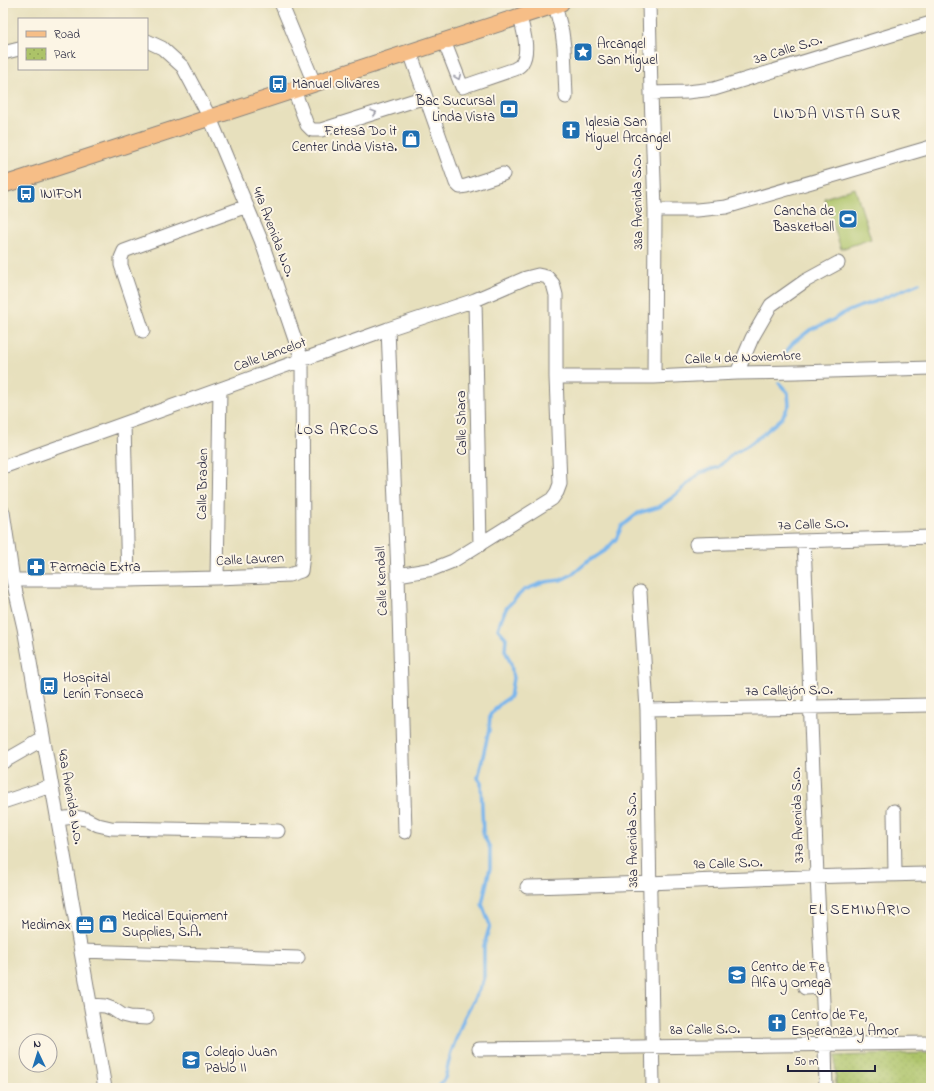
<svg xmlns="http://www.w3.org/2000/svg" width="934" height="1091" font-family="'Indie Flower',sans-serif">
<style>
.green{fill:#acc368;stroke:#677252}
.park{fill:url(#park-dots);stroke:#677252}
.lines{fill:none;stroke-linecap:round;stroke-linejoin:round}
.stream{stroke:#7ab6ec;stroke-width:3.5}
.minor-casing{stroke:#84817c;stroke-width:15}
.major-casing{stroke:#84817c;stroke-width:18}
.minor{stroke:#fff;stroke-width:13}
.major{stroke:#f6be87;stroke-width:16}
.oneway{stroke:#9c9ca7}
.labels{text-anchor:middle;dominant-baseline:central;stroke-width:4;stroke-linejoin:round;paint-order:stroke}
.poi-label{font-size:14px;fill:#22223b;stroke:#fcf5e5;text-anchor:start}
.street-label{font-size:14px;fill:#22223b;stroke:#fcf5e5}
.neighbourhood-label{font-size:15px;letter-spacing:1px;fill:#22223b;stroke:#fcf5e5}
</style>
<defs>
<pattern id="park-dots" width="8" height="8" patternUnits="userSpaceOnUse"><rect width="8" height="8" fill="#acc368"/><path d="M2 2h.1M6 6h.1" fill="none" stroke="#94a75b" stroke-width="1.8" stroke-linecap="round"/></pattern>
</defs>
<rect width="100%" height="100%" fill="#fcf5e5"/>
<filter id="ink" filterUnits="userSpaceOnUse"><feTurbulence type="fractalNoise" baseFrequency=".025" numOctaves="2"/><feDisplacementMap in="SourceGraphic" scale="8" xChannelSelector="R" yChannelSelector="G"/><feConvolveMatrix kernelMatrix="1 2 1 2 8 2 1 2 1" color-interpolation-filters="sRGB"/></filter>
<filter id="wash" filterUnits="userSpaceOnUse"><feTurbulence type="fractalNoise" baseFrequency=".012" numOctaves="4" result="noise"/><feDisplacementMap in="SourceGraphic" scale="16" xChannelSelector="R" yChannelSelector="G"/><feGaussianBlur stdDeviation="0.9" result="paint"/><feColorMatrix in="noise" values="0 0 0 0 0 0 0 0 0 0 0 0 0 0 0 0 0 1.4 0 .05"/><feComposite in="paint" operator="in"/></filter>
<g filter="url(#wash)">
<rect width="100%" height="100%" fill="#e7e0bd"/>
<path class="green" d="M855,188L871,239L841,249L824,198Z"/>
<path class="park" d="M931,1053V1088H836L835,1056Z"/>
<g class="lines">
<path class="stream" d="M781,358L793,343L810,330L831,321L844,313L861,306L874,302L919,283
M437,1088L445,1078L451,1052L464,1018L484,980V946L490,925L482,904L490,868V848L483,834L481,782L478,778L489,730L490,715L501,703L510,697L513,678L511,664L505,650L506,638L498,629L502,617L507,607L524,590L545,582L561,580L573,574L587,562L605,551L616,539L622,526L638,513L659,507L673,497L700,473L718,467L734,453L747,446L762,435L782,418L789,405L788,393L779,383"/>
</g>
</g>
<g filter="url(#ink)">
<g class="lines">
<g class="minor-casing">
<path id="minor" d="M281,3L314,83
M649,3L651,93L655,210L654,377
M555,5L562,32L564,47L566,97
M444,41L462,87L515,69C518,67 521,66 522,63C530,51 523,29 520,17
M410,52L456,183L460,187L466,186L503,174
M3,53L19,49
M294,90L307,125L312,130H321L425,97
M651,93L687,92L714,89L931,23
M655,210H697L726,207L931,147
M475,300L480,545
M388,329L398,575L405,832
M143,331L121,265V258L124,251L247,206
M737,373L752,338L771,305L805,281L838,263
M556,377H654L737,373L797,372L931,368
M124,424L128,580
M3,467L388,329L475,300L526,278L538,275L547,277L553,284L556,295V377L560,484L557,492L552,499L453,561L433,569L398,575
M3,512L13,580L24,628L105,1088
M804,541L817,876L825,1045L826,1088
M696,544L931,537
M217,578L220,389
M13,580H128L217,578L289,575L301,571L303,555L302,360L261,240L210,118L183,67L162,48L147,41
M640,592L647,710L653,1088
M647,710L931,705
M3,762L43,739
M3,802L51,786
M894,811L895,874
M58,819L74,817L86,819L98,825L111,828L278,831
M527,887C662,883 796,876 931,874
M81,951L298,958
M805,988L822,987
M91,1005L105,1006L113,1009L122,1015L130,1017L147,1018
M479,1049L931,1043"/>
</g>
<g class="major-casing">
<path id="major" d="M3,185L561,3"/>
</g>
<use href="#minor" class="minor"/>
<use href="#major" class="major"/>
</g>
<defs><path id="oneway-chevron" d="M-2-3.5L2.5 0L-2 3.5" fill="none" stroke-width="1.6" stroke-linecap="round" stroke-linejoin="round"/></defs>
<g class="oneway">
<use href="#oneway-chevron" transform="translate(458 77) rotate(68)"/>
<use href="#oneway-chevron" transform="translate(374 113) rotate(-18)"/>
</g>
</g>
<defs>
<g id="sight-square" transform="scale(1)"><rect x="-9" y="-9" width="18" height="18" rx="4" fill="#1f6fb2" stroke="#fcf5e5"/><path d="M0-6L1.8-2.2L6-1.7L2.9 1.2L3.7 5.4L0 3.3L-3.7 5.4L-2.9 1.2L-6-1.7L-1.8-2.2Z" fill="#fff"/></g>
<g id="bus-square" transform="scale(1)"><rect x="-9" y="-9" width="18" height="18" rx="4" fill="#1f6fb2" stroke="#fcf5e5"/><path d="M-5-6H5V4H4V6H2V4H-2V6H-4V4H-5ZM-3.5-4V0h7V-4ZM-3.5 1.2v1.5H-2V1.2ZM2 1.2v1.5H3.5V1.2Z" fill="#fff"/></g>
<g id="bank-square" transform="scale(1)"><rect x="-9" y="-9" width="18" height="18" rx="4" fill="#1f6fb2" stroke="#fcf5e5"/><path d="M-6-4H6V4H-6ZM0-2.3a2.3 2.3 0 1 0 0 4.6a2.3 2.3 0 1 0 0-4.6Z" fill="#fff"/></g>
<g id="church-square" transform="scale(1)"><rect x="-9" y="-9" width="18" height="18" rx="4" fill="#1f6fb2" stroke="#fcf5e5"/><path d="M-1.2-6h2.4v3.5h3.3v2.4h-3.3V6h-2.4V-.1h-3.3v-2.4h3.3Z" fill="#fff"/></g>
<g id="shop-square" transform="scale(1)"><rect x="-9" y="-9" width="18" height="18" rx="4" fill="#1f6fb2" stroke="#fcf5e5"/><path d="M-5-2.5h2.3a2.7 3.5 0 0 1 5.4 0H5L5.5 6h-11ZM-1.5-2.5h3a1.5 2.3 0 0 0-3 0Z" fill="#fff"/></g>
<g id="stadium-square" transform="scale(1)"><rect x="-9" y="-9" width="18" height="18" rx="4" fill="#1f6fb2" stroke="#fcf5e5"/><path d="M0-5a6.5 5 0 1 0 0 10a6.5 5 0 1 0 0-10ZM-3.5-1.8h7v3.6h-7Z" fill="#fff"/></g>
<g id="pharmacy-square" transform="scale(1)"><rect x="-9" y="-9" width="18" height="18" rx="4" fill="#1f6fb2" stroke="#fcf5e5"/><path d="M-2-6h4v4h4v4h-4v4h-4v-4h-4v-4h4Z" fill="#fff"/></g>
<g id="office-square" transform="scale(1)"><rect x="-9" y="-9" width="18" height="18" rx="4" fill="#1f6fb2" stroke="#fcf5e5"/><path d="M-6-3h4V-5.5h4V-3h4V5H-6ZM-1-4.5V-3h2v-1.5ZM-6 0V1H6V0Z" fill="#fff"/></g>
<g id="school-square" transform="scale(1)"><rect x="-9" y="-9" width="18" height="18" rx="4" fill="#1f6fb2" stroke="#fcf5e5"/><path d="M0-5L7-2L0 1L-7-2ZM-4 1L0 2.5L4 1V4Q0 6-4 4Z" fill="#fff"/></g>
</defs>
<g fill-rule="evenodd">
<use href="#sight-square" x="583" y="52"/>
<use href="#bus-square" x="278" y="84"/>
<use href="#bank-square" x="509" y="109"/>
<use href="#church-square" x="571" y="130"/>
<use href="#shop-square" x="411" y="139"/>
<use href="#bus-square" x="26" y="194"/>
<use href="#stadium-square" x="848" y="219"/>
<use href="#pharmacy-square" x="36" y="567"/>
<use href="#bus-square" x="49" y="686"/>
<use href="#shop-square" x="108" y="924"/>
<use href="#office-square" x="85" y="925"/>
<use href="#school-square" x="737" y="975"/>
<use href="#church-square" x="777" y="1023"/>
<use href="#school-square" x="191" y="1060"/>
</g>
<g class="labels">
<g class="poi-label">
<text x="597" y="44">Arcangel<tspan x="597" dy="16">San Miguel</tspan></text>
<text x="292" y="84">Manuel Olivares</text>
<text x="495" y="101" text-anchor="end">Bac Sucursal<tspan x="495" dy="16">Linda Vista</tspan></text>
<text x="585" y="122">Iglesia San<tspan x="585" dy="16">Miguel Arcangel</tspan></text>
<text x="397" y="131" text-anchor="end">Fetesa Do it<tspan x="397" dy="16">Center Linda Vista.</tspan></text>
<text x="40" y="194">INIFOM</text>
<text x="834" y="211" text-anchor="end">Cancha de<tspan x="834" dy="16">Basketball</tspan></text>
<text x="50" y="567">Farmacia Extra</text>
<text x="63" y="678">Hospital<tspan x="63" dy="16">Lenín Fonseca</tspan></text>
<text x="122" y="916">Medical Equipment<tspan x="122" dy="16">Supplies, S.A.</tspan></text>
<text x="71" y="925" text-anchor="end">Medimax</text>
<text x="751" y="967">Centro de Fe<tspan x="751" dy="16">Alfa y Omega</tspan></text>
<text x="791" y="1015">Centro de Fe,<tspan x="791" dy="16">Esperanza y Amor</tspan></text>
<text x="205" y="1052">Colegio Juan<tspan x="205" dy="16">Pablo II</tspan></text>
</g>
<g class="street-label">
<text transform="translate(788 50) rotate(-17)">3a Calle S.O.</text>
<text transform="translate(638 202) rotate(-91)">38a Avenida S.O.</text>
<text transform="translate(273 232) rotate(69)">41a Avenida N.O.</text>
<text transform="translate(270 355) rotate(-20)">Calle Lancelot</text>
<text transform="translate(743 358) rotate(-2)">Calle 4 de Noviembre</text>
<text transform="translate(462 423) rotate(-91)">Calle Shara</text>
<text transform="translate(203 484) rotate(-89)">Calle Braden</text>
<text transform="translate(813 525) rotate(-2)">7a Calle S.O.</text>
<text transform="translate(250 560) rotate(-3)">Calle Lauren</text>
<text transform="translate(382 581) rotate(-92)">Calle Kendall</text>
<text transform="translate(789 691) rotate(-1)">7a Callejón S.O.</text>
<text transform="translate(70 797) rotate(80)">43a Avenida N.O.</text>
<text transform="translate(798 815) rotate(-92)">37a Avenida S.O.</text>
<text transform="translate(633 840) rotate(-91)">38a Avenida S.O.</text>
<text transform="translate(728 864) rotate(-2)">9a Calle S.O.</text>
<text transform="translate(705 1030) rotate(-1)">8a Calle S.O.</text>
</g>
<g class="neighbourhood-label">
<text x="837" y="114">LINDA VISTA SUR</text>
<text x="338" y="430">LOS ARCOS</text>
<text x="860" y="910">EL SEMINARIO</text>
</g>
</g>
<rect width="934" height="1091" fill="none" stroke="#fcf5e5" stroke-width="16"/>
<rect x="18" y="18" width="130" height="52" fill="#fcf5e5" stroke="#a5a1a1"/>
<rect x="26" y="31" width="20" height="6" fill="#f6be87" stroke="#a5a1a1"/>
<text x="54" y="38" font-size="12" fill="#22223b">Road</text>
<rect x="26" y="48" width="20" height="12" fill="url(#park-dots)" stroke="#a5a1a1"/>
<text x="54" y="58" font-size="12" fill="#22223b">Park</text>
<g transform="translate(38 1053) rotate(356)"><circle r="19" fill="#fcf5e5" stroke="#a5a1a1"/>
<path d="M0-3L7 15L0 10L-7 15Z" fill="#1f6fb2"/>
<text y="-6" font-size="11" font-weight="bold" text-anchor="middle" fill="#22223b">N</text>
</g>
<path d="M788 1065v6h87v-6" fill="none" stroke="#22223b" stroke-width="2"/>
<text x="794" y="1065" font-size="12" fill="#22223b" stroke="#fcf5e5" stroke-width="3" paint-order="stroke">50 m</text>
</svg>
